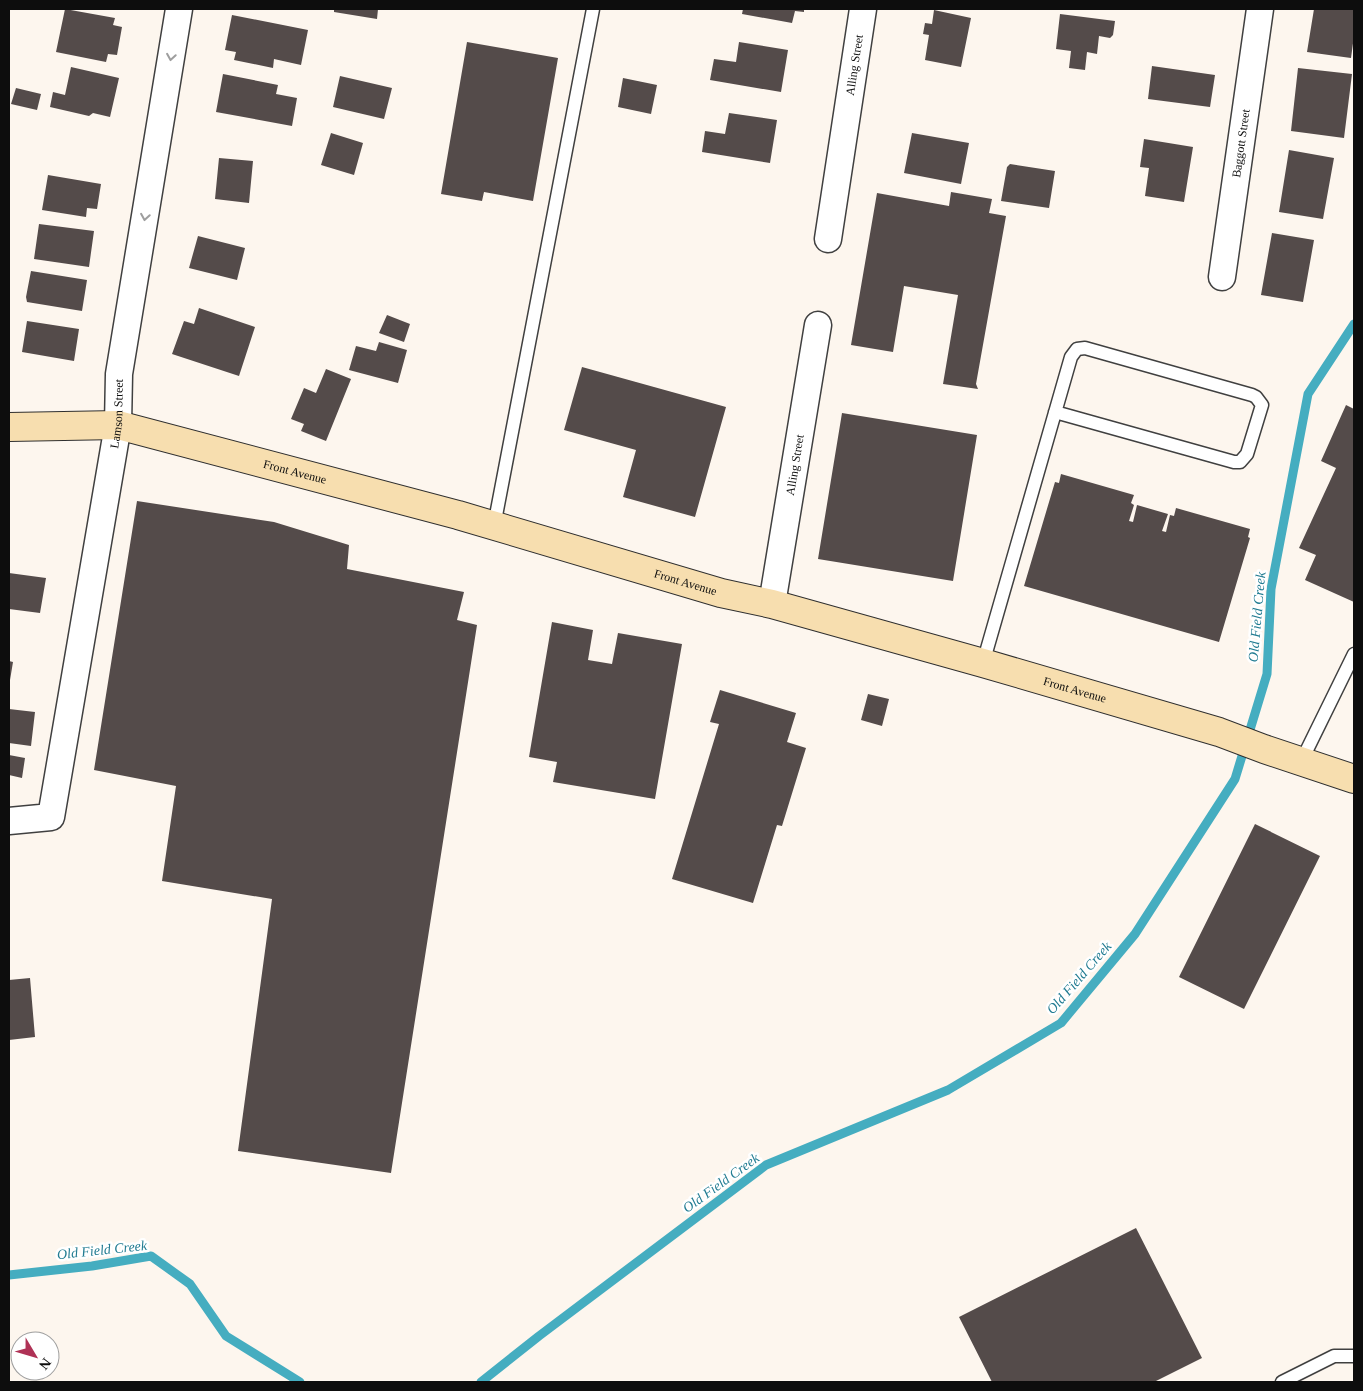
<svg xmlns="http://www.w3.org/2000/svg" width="1363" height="1391" font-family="Georgia,serif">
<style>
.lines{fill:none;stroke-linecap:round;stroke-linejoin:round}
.stream{stroke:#45adc0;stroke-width:9}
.building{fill:#544b4a}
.lane-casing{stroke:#404040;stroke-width:15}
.street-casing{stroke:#404040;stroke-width:29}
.secondary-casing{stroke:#2f2f2f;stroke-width:30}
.lane{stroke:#fff;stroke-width:12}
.street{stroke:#fff;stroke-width:26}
.secondary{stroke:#f7deaf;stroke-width:28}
.oneway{stroke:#9e9e9e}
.labels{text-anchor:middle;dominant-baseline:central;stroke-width:5;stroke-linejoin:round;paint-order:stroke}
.street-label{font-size:12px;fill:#0d0d0d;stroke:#fff}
.water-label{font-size:14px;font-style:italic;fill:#227c92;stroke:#fff}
</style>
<rect width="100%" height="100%" fill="#fdf6ee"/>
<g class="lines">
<path class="stream" d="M9,1275L92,1266L151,1256L190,1284L226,1336L300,1382
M481,1382L539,1336L766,1165L948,1090L1061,1023L1135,934L1235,779L1267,674L1271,589L1308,394L1354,324"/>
</g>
<path class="building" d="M65,9L115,18L113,25L122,27L117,55L108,54L106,62L56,52Z
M334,9H378L377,19L334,12Z
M743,9H804V12L795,11L792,23L742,14Z
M1314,9H1354V36L1351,58L1307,52Z
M934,10L971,18L961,67L925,60L929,35L923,34L925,23L932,24Z
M1060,14L1115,21L1113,35L1110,38L1099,36L1097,54L1087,52L1085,70L1069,68L1071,51L1056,49Z
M232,15L308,30L301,65L274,59L273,68L234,60L236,52L225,50Z
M467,42L558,58L533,201L484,192L482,201L441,194Z
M739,42L788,50L781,92L710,80L714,59L736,62Z
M1152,66L1215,75L1210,107L1148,99Z
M71,67L119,78L110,117L93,113L89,116L50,107L53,92L65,95Z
M1298,68L1352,74L1344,138L1291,131Z
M223,74L278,85L276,94L297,98L292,126L216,112Z
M340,76L392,88L384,119L333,107Z
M623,78L657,85L651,114L618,107Z
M16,88L41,94L37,110L11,104Z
M729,113L777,120L770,163L702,152L705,131L725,134Z
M331,133L363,143L354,175L321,165Z
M912,133L969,143L961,184L904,173Z
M1144,139L1193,147L1184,202L1145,196L1149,168L1140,167Z
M1289,150L1334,158L1323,219L1279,212Z
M219,158L253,161L249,203L215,199Z
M1010,164L1055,171L1049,208L1001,201L1007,167Z
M48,175L101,184L97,209L87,208L86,217L42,210Z
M951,192L992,199L989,213L1006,216L976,384L978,389L943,384L958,295L904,286L893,352L851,345L877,193L949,206Z
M39,224L94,231L89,267L34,259Z
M1272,233L1314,240L1303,302L1261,295Z
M198,236L245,248L237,280L189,268Z
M31,271L87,280L82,311L27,302L26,297Z
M199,308L255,327L239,376L172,354L184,321L194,324Z
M387,315L410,324L404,342L379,333Z
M27,321L79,329L74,361L22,352Z
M379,342L407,350L398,383L349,370L356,346L376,351Z
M582,367L726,407L695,517L623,497L636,450L564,430Z
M326,369L351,379L326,441L301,431L304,424L291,419L304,388L316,393Z
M1346,405L1354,409V602L1305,580L1316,555L1299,548L1336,468L1321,461Z
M842,413L977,435L953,581L818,559Z
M1061,474L1134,495L1131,503L1134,505L1129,521L1133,522L1137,505L1168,514L1162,531L1166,532L1170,515L1174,516L1176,508L1250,529L1248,537L1250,538L1219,642L1024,586L1055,482L1059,483Z
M137,501L274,522L349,545L347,569L464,592L457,620L477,625L391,1173L238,1151L272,899L162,881L176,786L94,770Z
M9,573L46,578L40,613L9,609Z
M552,622L593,630L588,660L612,664L618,633L682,644L655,799L553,782L557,762L529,757Z
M9,661L13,662L10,680H9Z
M720,690L796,713L787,742L806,748L782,826L777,825L753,903L672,879L719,724L710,722Z
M868,694L889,699L882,726L861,720Z
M9,709L35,712L31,746L9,743Z
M9,755L25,758L22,778L9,775Z
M1255,824L1320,856L1244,1009L1179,977Z
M30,978L35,1037L9,1040V980Z
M1136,1228L1202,1358L1154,1382H992L959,1317Z"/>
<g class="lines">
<g class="lane-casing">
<path id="lane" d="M494,526L593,9
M983,663L1071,357L1077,349L1085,348L1252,395L1256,397L1262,405L1247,454L1240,462H1234L1055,412
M1301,762L1354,654
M1282,1382L1334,1356H1354"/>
</g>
<g class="street-casing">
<g id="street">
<path id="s1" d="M828,239L863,9"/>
<path id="s2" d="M1222,277L1260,9"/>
<path id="s3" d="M772,604L818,325"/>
<path id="s4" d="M9,821L51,817L118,425L119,374L179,9"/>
</g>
</g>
<g class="secondary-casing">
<g id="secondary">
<path id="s5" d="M9,427L118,425L458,515L721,593L772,604L983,663L1219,732L1264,749L1354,779"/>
</g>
</g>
<use href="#lane" class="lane"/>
<use href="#street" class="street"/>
<use href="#secondary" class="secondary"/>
</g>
<defs><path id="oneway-chevron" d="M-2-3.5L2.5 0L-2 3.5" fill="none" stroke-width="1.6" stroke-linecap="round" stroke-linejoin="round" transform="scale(1.25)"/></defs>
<g class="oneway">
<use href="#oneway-chevron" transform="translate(171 57) rotate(99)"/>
<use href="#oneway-chevron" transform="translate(145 217) rotate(99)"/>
</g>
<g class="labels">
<g class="street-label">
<text stroke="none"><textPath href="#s1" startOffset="176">Alling Street</textPath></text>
<text stroke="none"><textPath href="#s2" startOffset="135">Baggott Street</textPath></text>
<text stroke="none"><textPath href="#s4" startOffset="451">Lamson Street</textPath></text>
<text stroke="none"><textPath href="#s3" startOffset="141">Alling Street</textPath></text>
<text stroke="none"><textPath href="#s5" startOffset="292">Front Avenue</textPath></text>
<text stroke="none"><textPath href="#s5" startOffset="698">Front Avenue</textPath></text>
<text stroke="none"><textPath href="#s5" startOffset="1102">Front Avenue</textPath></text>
</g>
<g class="water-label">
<text transform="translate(1257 617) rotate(-85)">Old Field Creek</text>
<text transform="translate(1079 978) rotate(-49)">Old Field Creek</text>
<text transform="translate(721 1183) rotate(-36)">Old Field Creek</text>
<text transform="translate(102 1250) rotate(-6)">Old Field Creek</text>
</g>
</g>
<rect width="1363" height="1391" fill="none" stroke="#0d0d0d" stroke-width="20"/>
<g transform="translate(35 1356) rotate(128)"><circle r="24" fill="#ffffff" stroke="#9e9e9e"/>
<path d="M0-4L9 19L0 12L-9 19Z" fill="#af3256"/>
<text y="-8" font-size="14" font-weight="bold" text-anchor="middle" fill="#0d0d0d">N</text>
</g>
</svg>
